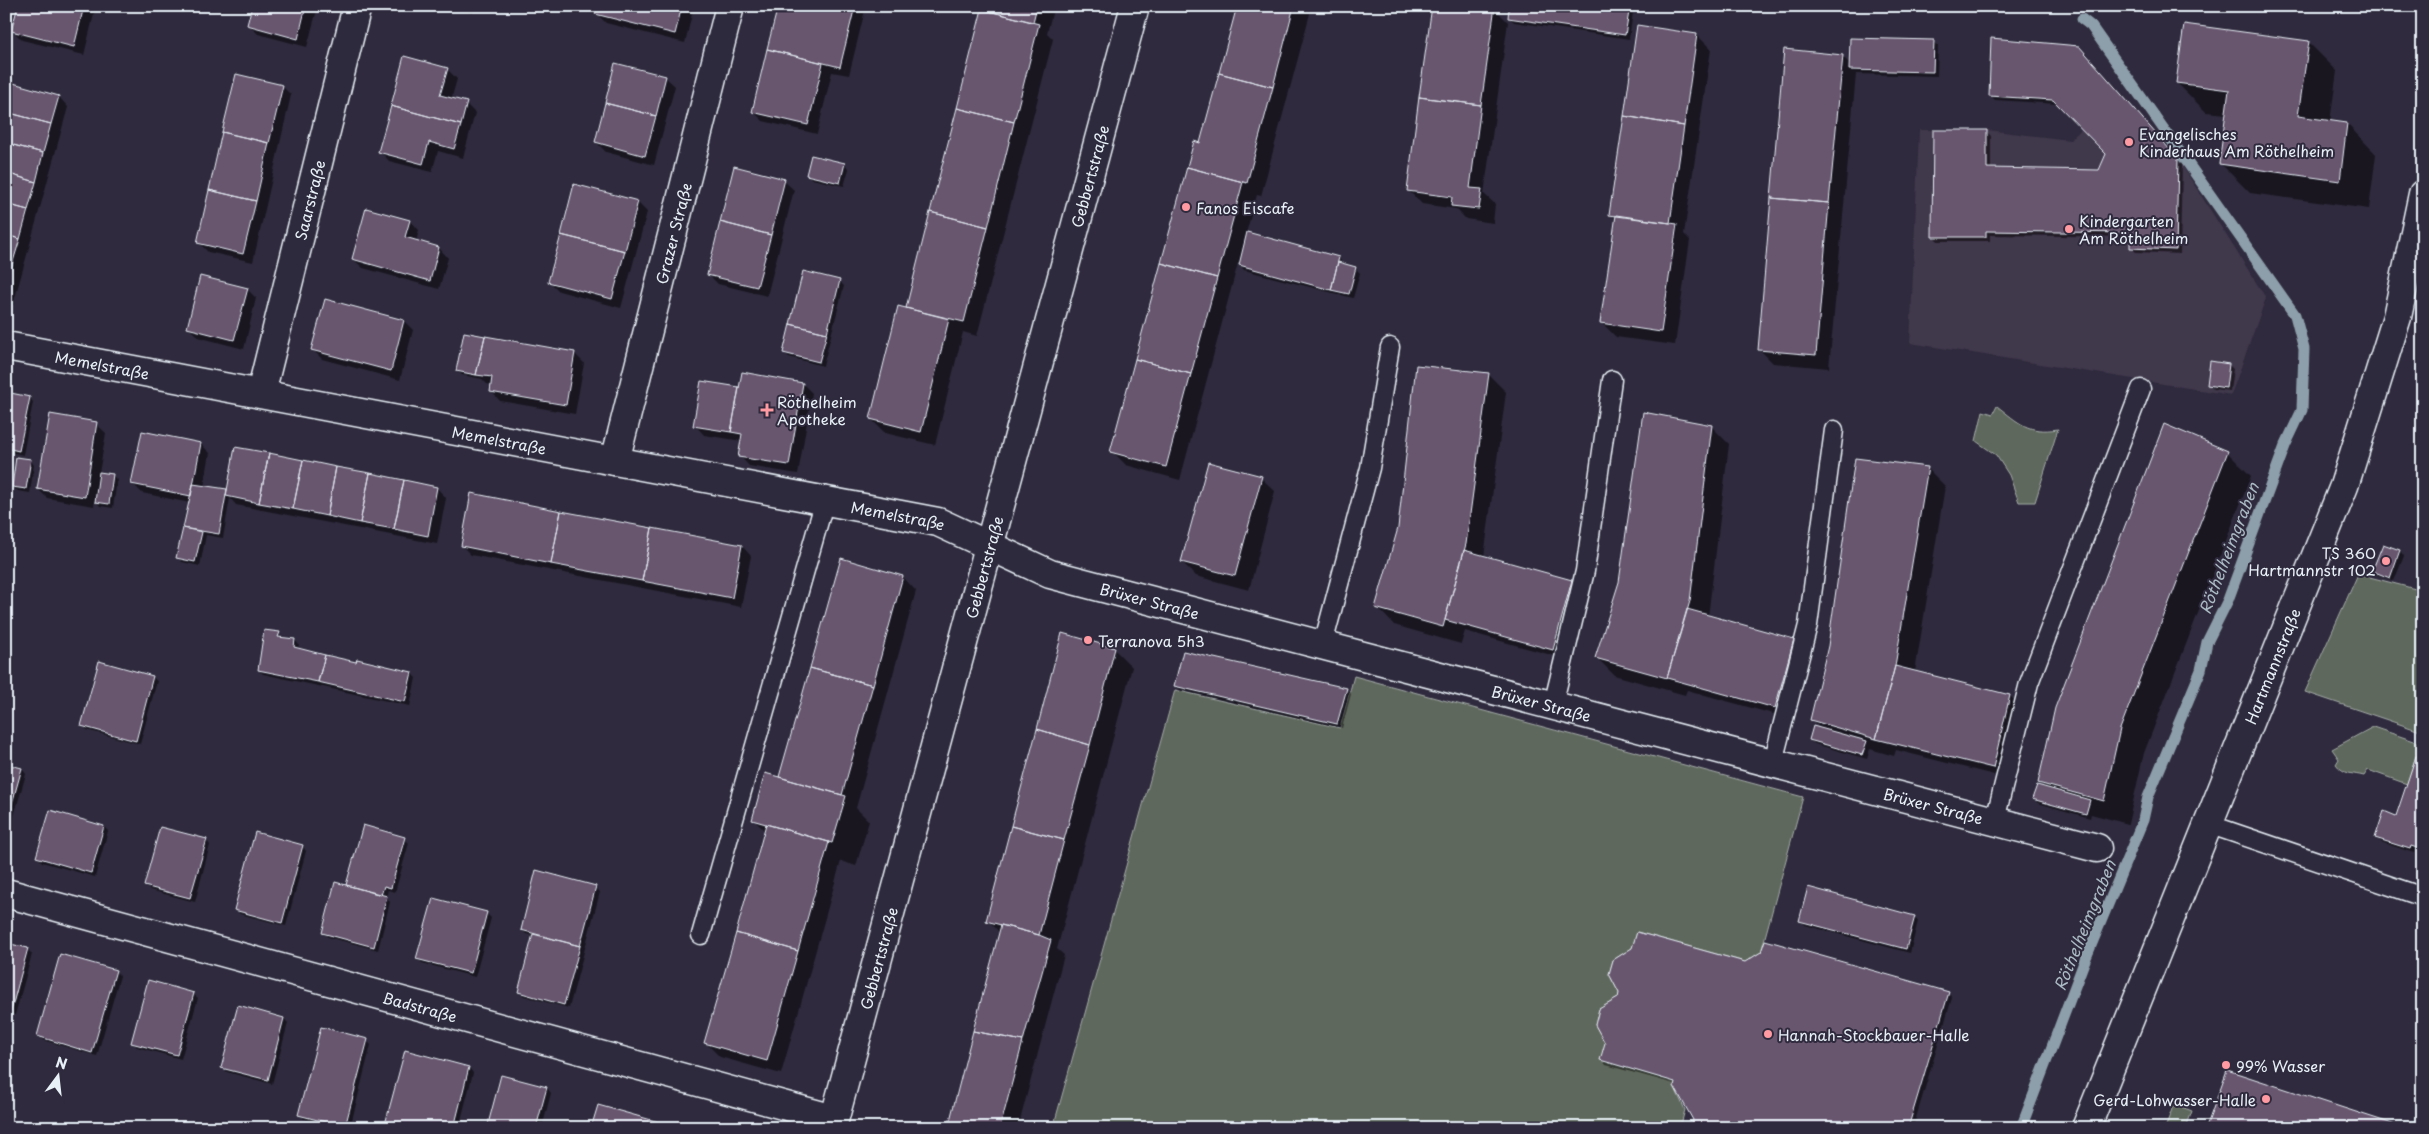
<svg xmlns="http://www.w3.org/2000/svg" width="2429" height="1134" font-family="'Playpen Sans',sans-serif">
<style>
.built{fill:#40374c}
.green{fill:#5f685b;stroke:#a4acaa}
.shadow{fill:#0007;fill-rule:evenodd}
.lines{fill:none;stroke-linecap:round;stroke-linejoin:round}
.stream{stroke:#8d9fab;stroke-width:11}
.building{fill:#67546e;stroke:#e8f1f8}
.service-casing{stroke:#e8f1f8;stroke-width:21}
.minor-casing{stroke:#e8f1f8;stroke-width:31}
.tertiary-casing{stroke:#e8f1f8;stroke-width:31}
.service{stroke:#2f2a3d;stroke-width:18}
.minor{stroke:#2f2a3d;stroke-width:28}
.tertiary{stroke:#2f2a3d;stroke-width:28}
.poi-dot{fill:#ff9aa2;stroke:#2f2a3d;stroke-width:2}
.labels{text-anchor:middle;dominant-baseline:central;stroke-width:4;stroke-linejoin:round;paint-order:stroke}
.poi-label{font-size:15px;fill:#e8f1f8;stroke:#2f2a3d;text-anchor:start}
.street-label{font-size:15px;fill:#e8f1f8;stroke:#2f2a3d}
.water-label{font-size:16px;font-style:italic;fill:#abbbc5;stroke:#2f2a3d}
</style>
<rect width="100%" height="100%" fill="#2f2a3d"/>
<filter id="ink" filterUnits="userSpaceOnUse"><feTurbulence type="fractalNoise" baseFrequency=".02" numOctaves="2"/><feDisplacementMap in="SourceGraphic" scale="10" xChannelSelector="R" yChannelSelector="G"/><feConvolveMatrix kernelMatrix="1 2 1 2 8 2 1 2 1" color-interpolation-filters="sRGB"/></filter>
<g filter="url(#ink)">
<path class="built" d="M2120,92L2178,159L2266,298L2231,395L1910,343L1919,130H1987L2070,140Z"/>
<path class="green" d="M1997,406C2019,423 2028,434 2058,429L2035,502H2019L2009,475L1996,455L1976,441L1983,411L1993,414Z
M2358,574L2423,591V732L2305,692Z
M1354,676L1803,797L1761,952L1745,962L1637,932L1632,948L1613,960L1609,974L1619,993L1618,998L1599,1009L1595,1025L1605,1043L1601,1060L1675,1082L1674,1086L1685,1110L1680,1128H1053L1175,690L1340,728Z
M2373,727L2423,744V758L2416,756L2407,784L2368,770L2364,776C2353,773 2344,775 2336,764L2339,759L2332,749Z
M2174,1104L2192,1111L2186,1128H2165Z"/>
<path class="shadow" d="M19,6H96L84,55L22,40L13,31Z
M254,6H318L307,47L258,34L249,25Z
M444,6H474L473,13Z
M598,6H694L685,43L606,23L596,13Z
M779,6H866L849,75L832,72L817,134L763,121L753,111Z
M977,6H1054L1047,33L1053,39L977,336L963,332L935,445L885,433L871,419L907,310L982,13Z
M1238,6H1312L1261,196L1257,195L1246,233L1339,258L1343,265L1355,268L1360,273L1353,298L1244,270L1238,263L1180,480L1126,465L1112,451L1194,143L1201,145Z
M1511,6H1634L1629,39L1514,22L1509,17Z
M1494,8L1508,22L1484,194L1495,204L1493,223L1466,219L1456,209L1422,204L1408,190Z
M1638,26L1697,35L1711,49L1684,234L1690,240L1675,345L1616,337L1602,323L1617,220L1611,214Z
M1933,42L1938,46L1937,76L1856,74L1829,368L1773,363L1759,349L1842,56L1850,64Z
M2308,42L2337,71L2330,122L2347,124L2376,154L2369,209L2250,193L2221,164L2227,114L2206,112L2177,83Z
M2084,52L2182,165L2180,254L2136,252L2131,248V237L1990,235V241H1938L1934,237L1986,131L1991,136V169L2100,172L2107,153L2059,104L1995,100L1991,96Z
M447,69L457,79L451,100L466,104L475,113L463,158L438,151L432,172L389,161L380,151Z
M665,77L675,86L654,165L606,152L596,142Z
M6,82L59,97L68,107L13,305L6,303Z
M282,86L291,95L253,262L208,252L198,242Z
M844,164L849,169L844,186L812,179L808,175Z
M784,181L794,190L767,296L718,284L708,274Z
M637,202L647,212L621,308L559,291L550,282Z
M367,210L410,221L419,230L416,242L439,248L448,258L439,289L363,268L353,259Z
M839,281L844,286L823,366L789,357L784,353Z
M247,289L256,298L244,349L198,337L189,328Z
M404,321L413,330L400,380L322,359L313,350Z
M574,353L584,363L575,414L500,401L491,391L492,385L487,384L482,379L462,375L457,370Z
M2229,365L2233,369L2230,391L2213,389L2208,384Z
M1488,374L1506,392L1484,557L1572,581L1581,590L1562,658L1465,631L1461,644L1394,625L1377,607Z
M702,382L740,389L803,384L812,393L798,474L749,466L740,456L742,441L704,435L695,425Z
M6,394L29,398L33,402L23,455L6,451Z
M96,424L106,433L99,473L113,476L117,480L113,508L100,506L95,500L94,506L47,498L38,489Z
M1711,426L1729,444L1708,617L1793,640L1802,650L1784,717L1687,690L1685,695L1614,675L1596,657Z
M143,433L201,444L210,453L204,487L228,490L437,488L446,498L437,544L236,505L230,498L223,538L206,535L200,566L182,562L178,557L190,503L142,493L133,484Z
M2227,452L2251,476L2144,753L2128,824L2091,814L2090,818L2038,803L2034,799L2046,789L2039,782Z
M30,460L34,465L30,493L18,491L13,487Z
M1927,468L1945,486L1915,672L2010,696L2019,705L2002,777L1896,750L1894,756L1870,749L1867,759L1815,744L1810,740L1821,729L1812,720Z
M1261,478L1275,491L1249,590L1196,576L1182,562Z
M472,495L742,546L751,556L741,607L471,555L462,546Z
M2383,545L2400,551L2404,556L2394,581L2378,575L2374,571Z
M903,577L916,591L856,808L869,821L856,866L841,861L781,1074L720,1057L706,1043L765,831L753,819L784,780Z
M265,632L279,634L283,639L295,640L299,645L298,649L357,664L358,661L411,673L416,678L410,706L263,674L259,670ZM278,635H280L278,643H276Z
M1114,649L1132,667L1057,949L1064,955L1018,1128H949L1000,933L988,920Z
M152,677L157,681L140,744L87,730L83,725Z
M1175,686L1346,689L1351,694L1342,728L1180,690Z
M2423,760V852L2415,849L2414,853L2381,842L2377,837L2397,817Z
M6,765L22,769L26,774L6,844Z
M104,827L108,831L95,877L42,862L38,857Z
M404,838L409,843L395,892L388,890L386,897L390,902L378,950L328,937L323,932L347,887Z
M206,840L210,845L195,902L150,890L146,885Z
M302,846L306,851L286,926L240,914L236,909Z
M595,887L600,892L569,1008L524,996L519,992L534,936L526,934L522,930Z
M486,913L491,918L475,977L422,963L418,958Z
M1914,917L1918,921L1910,953L1805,925L1801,921Z
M6,944L27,949L32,954L15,1015L6,1012Z
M1746,964L1948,993L1952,998L1913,1128H1691L1695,1120L1675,1084L1606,1065L1602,1060Z
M115,971L120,976L97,1056L43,1040L38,1036Z
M193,994L198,998L181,1059L137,1047L132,1042Z
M284,1019L288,1023L272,1084L227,1072L223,1068Z
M367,1041L371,1045L350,1128H338L304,1119L300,1114Z
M406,1052L469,1068L473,1073L459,1128H386Z
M547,1088L551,1093L542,1128H488Z"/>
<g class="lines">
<path class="stream" d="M2021,1128L2083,965L2143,820L2148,797L2201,670L2207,642L2228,600L2285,446L2302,410L2304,349L2295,315L2091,26L2082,19"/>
</g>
<path class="building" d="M18,6H84L74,47L11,31Z
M252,6H306L298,39L247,25Z
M597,6H682L675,34L595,14Z
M778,6H855L840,67L767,49Z
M976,6H1037L1033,22L976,8Z
M1237,6H1294L1273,87L1219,73Z
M1432,6H1495L1481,105L1419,97Z
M1509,6H1630L1625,35L1508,18Z
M982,9L1039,24L1014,122L957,108Z
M2184,24L2309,41L2298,116L2347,123L2340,181L2219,164L2229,90L2176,83Z
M1637,25L1697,34L1684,126L1624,116Z
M1850,38L1934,40L1933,72L1849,70Z
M1991,38L2079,46L2178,159L2176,250L2130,248V233L1986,231V237H1932L1933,130H1987V168L2099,170L2106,154L2053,100L1989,96Z
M767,49L823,63L808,125L752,112Z
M1784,49L1843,55L1829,203L1771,198Z
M404,56L448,68L440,95L467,102L461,125L391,106Z
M615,63L666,76L656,116L605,103Z
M1219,73L1273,87L1247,183L1187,167L1194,141L1200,143Z
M236,74L283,85L269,143L222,132Z
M6,81L59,96L51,124L6,112Z
M1419,97L1481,105L1470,188L1482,189L1479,209L1451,206L1452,197L1407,191Z
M605,103L656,116L645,156L595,142Z
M391,106L461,125L454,149L429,142L423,164L378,152Z
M957,108L1014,122L988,227L930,212Z
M6,112L51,124L43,153L6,143Z
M1624,116L1684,126L1670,223L1609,215Z
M222,132L269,143L256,201L209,190Z
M6,143L43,153L36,182L6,173Z
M811,155L845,163L840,183L806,175Z
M734,166L785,179L771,235L720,222Z
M1187,167L1243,182L1217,278L1161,263Z
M6,173L36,182L28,210L6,204Z
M574,184L638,201L625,251L561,235Z
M209,190L256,201L243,254L197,243Z
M1771,198L1829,203L1816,355L1758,350Z
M6,204L28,210L20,239L6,235Z
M366,208L410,220L405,237L439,247L430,281L352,259Z
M930,212L988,227L964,322L906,308Z
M1616,215L1677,224L1661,332L1600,323Z
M720,222L771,235L757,287L707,275Z
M1247,232L1339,257L1331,290L1239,265Z
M6,235L20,239L11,268L6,266Z
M561,235L625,251L612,299L548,282Z
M1338,262L1356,267L1349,294L1331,290Z
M1161,263L1217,278L1191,374L1135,359Z
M6,266L11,268L6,287Z
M803,271L840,280L827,333L790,324Z
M200,276L248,288L234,340L187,328Z
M325,299L404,320L391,371L311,350Z
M898,306L949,319L921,432L870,419Z
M790,324L827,333L819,362L783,353Z
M464,332L485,336L476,375L456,371Z
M485,336L575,352L566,405L490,392L492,377L476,375Z
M1135,359L1191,374L1166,467L1110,452Z
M2210,361L2229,364L2226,388L2207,385Z
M1416,365L1489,373L1466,544L1443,627L1375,608L1398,528Z
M742,372L803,383L789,465L738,457L742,434L731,432Z
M701,381L739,387L731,432L693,426Z
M6,392L30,397L19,451L6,448Z
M1643,412L1712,425L1690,601L1667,678L1595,658L1619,582Z
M50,414L97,422L85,497L37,489Z
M2164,424L2228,451L2120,729L2104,801L2038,783L2055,708Z
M142,431L201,443L191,496L131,484Z
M235,447L269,453L259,503L226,496Z
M269,453L303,460L293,509L259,503Z
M16,457L31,459L26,489L12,487Z
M1855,458L1928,467L1895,666L1876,739L1810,720L1828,646Z
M303,460L336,467L327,516L293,509Z
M1208,462L1262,476L1235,576L1181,562Z
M336,467L370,473L360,523L327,516Z
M99,472L113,474L109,504L95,502Z
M370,473L404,480L394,529L360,523Z
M404,480L437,487L428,536L394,529Z
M193,484L227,489L219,534L183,528Z
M471,493L561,511L551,564L461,546Z
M561,511L652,528L642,581L551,564Z
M183,528L202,532L195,562L176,558Z
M652,528L742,545L732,598L642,581Z
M2383,544L2400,550L2390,578L2372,571Z
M1464,550L1572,580L1553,650L1445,620Z
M841,558L903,576L873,685L810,668Z
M1687,609L1794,639L1775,708L1667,678Z
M264,630L280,632L278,637L295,639L294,647L325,655L318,682L258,670Z
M1062,633L1115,648L1090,745L1037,729Z
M1183,651L1347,688L1337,724L1174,686Z
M325,655L356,662L357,659L412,672L405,702L318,682Z
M99,661L153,676L136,741L81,726Z
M1895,666L2010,695L1993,768L1876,739Z
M810,668L873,685L842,795L779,777Z
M1813,726L1867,741L1862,755L1809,740Z
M1037,729L1090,745L1064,840L1011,826Z
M2416,756L2423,758V850L2411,846L2410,849L2375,838L2384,811L2396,816Z
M6,764L22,768L6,825Z
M765,773L846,796L832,843L752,820Z
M2037,785L2090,800L2086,814L2032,799Z
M50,810L104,826L91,873L36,857Z
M766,824L829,842L798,951L736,933Z
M363,825L405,837L391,888L384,886L381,895L346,885Z
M1011,826L1064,840L1039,935L986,921Z
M160,827L207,839L190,898L144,886Z
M255,832L303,845L282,923L234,910Z
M536,870L596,886L580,946L521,930Z
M335,882L387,896L374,947L322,933Z
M1808,887L1915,916L1906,949L1799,921Z
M433,898L487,912L471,973L416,959Z
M1001,925L1039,935L1051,940L1023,1041L973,1031Z
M1637,932L1745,962L1761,952L1765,940L1949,992L1908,1128H1690L1693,1120L1674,1086L1675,1082L1600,1060L1605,1043L1595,1025L1599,1009L1618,998L1619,993L1609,974L1613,960L1632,948Z
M736,933L798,951L767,1061L704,1043Z
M533,934L580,946L564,1005L518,992Z
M6,943L28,948L11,1011L6,1010Z
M60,954L116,970L92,1053L37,1036Z
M148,980L194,993L177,1055L131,1043Z
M238,1005L284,1018L268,1080L221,1068Z
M321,1027L368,1039L345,1127L298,1115Z
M973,1031L1023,1041L1000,1128H948Z
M405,1050L469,1067L454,1128L435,1125L434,1128H384Z
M2227,1070L2405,1128H2206Z
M501,1075L547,1087L536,1128H487Z
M598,1105L673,1126L678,1128H591Z"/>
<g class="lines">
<g class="service-casing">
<path id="service" d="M1323,644L1370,468L1390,347
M1553,705L1585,571L1612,380
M1773,762L1808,625L1834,430
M1995,820L2029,683L2141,389
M2208,824L2423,897
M701,935L825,500"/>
</g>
<g class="minor-casing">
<g id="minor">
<path id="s1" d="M6,346L938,522L1050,574L2097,848"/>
<path id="s2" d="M261,393L357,6"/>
<path id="s3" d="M615,461L730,6"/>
<path id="s4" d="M6,893L834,1119"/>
</g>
</g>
<g class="tertiary-casing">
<g id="tertiary">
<path id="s5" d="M832,1128L1135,6"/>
<path id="s6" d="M2086,1128L2344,486L2397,317L2423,194"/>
</g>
</g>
<use href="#service" class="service"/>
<use href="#minor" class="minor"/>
<use href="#tertiary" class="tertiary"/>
</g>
</g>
<g class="poi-dot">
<circle cx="2129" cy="142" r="5"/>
<circle cx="1186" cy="207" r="5"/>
<circle cx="2069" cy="229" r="5"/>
<path d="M764.5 402.5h5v5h5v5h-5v5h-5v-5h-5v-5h5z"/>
<circle cx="2386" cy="561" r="5"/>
<circle cx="1088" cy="640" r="5"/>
<circle cx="1768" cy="1034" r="5"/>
<circle cx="2226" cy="1065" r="5"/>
<circle cx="2266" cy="1099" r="5"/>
</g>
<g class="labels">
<g class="poi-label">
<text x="2139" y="133">Evangelisches<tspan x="2139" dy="17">Kinderhaus Am Röthelheim</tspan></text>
<text x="1196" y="207">Fanos Eiscafe</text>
<text x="2079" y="220">Kindergarten<tspan x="2079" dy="17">Am Röthelheim</tspan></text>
<text x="777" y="401">Röthelheim<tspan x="777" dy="17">Apotheke</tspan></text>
<text x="2376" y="552" text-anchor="end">TS 360<tspan x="2376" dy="17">Hartmannstr 102</tspan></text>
<text x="1098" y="640">Terranova 5h3</text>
<text x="1778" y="1034">Hannah-Stockbauer-Halle</text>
<text x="2236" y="1065">99% Wasser</text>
<text x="2256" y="1099" text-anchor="end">Gerd-Lohwasser-Halle</text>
</g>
<g class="street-label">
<text stroke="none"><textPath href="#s5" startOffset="986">Gebbertstraße</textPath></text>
<text stroke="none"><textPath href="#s2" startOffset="199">Saarstraße</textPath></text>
<text stroke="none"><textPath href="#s3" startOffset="235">Grazer Straße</textPath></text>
<text stroke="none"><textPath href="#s1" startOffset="98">Memelstraße</textPath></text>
<text stroke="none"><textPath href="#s1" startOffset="502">Memelstraße</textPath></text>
<text stroke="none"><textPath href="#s1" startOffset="908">Memelstraße</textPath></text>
<text stroke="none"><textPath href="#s5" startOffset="581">Gebbertstraße</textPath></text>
<text stroke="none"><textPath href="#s1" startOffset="1175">Brüxer Straße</textPath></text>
<text stroke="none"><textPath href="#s6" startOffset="498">Hartmannstraße</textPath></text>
<text stroke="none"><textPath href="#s1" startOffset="1580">Brüxer Straße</textPath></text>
<text stroke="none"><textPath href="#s1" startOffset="1985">Brüxer Straße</textPath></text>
<text stroke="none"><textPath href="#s5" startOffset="176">Gebbertstraße</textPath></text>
<text stroke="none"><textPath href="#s4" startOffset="429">Badstraße</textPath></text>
</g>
<g class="water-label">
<text transform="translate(2228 548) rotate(-69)">Röthelheimgraben</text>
<text transform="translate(2084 925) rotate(-68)">Röthelheimgraben</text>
</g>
</g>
<rect width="2429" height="1134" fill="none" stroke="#2f2a3d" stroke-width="25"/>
<rect x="12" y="12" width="2404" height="1109" fill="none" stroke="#e8f1f8" stroke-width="2" filter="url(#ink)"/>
<g transform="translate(58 1076) rotate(15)" stroke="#2f2a3d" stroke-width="4" paint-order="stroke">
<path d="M0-4L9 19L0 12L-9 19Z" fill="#e8f1f8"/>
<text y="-8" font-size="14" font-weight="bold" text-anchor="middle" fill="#e8f1f8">N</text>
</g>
</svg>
